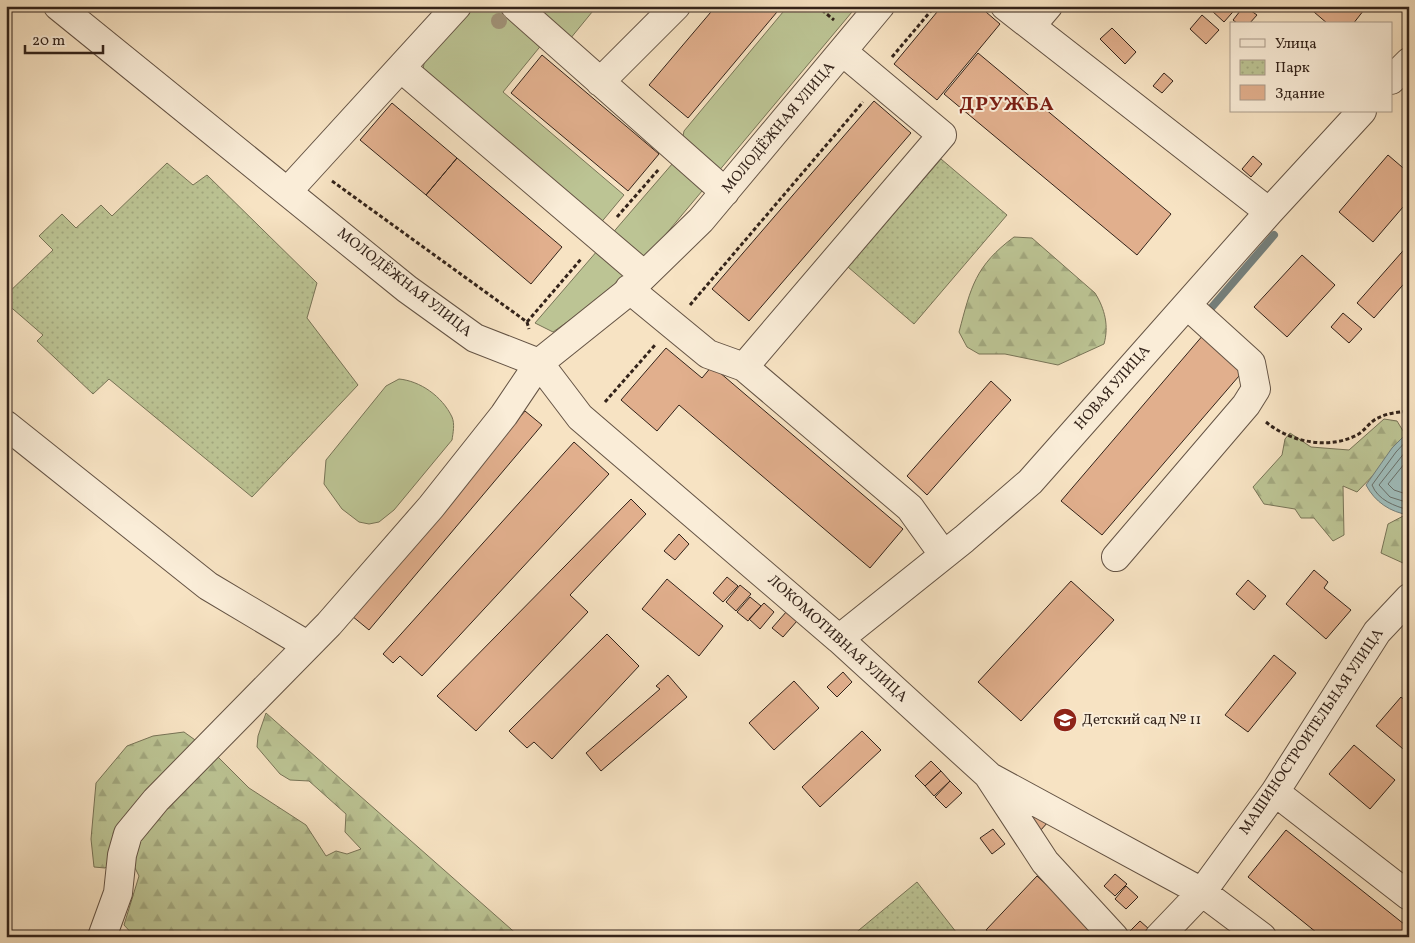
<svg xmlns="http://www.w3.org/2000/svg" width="1415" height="943" font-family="Vollkorn,serif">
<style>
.grass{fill:#bcc494;stroke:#787457}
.forest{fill:url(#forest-firs);stroke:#787457}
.park{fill:url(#park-dots);stroke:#787457}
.water{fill:#9fbdbb;stroke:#747f7b}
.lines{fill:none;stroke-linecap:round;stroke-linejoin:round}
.shore{stroke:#69706a;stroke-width:1}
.stream{stroke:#747f7b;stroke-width:8}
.building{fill:#e1af8d;stroke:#33231a}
.minor-casing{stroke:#645344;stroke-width:30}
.path{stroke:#33231a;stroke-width:3;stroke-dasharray:4 2.5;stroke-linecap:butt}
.minor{stroke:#faedd8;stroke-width:28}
.tree{fill:#a2947a}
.labels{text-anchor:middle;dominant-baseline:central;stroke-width:4;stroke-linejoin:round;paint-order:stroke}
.street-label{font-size:15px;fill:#33231a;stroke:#faedd8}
.poi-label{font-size:15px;fill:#33231a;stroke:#faedd8;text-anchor:start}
.district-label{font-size:20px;font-weight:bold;letter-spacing:1px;fill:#7a1f14;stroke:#faedd8}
</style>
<defs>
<pattern id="forest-firs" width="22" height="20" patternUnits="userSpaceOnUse" patternTransform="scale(1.25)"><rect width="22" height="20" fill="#bcc494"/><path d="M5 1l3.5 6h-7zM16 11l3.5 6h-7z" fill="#a2a87f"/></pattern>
<pattern id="park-dots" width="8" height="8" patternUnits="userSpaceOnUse" patternTransform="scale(1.25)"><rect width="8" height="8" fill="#bcc494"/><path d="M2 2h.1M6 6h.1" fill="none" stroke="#a2a87f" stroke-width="1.8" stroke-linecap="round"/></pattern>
</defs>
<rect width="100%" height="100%" fill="#f7e3c3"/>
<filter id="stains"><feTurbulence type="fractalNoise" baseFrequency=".004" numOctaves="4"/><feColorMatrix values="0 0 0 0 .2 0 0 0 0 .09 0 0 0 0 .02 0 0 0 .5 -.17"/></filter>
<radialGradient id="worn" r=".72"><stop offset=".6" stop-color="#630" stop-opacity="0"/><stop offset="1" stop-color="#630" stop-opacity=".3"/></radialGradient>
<path class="grass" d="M471,6L498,7L543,43L503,92L624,195L599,225L423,74C422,46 451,24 471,6Z
M533,6H597L570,39Z
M788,6H857L666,234L612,290L553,332L535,323L679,156L684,131Z
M399,379C420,381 442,396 452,417C455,424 453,433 452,440L394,510L379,522L369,524L359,522L342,509L324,484L326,460L386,386Z"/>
<path class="forest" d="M1014,237L1032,238L1095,293C1105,309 1109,326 1104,344L1058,365L1005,354H979L967,347L959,332C971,287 975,266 1014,237Z
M1384,419L1397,421L1408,439L1357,492L1343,486L1344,535L1333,541L1314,518H1301L1295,509L1264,504L1253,487L1282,455L1285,439L1290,433L1311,447L1349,450Z
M1409,513V554L1403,563L1381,553L1388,524Z
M266,713L520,937H135L124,925L139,876L132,862L117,859L105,868L94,867L91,839L96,783L127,746L153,736L184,732L216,755L249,788L306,825L326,856L336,851L347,854L361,849L345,832L346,814L309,781L290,780L280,774L257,747L258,736Z"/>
<path class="park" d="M941,159L1007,215L914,324L848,267Z
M167,163L193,185L207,175L317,283L307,318L358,385L252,497L109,379L93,394L37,341L43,335L6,303V295L53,250L39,236L62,214L76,228L101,205L112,216Z
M917,882L960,937H854L853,935Z"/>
<path class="water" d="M1409,431V515C1390,512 1375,502 1366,485L1392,448Z"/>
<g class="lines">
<path class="shore" d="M1409,438L1396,452L1372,485C1378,500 1394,506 1409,510
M1409,447L1379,485L1390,497L1409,503
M1409,458L1388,484L1394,490L1409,495"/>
<path class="stream" d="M1212,307L1274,235"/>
</g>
<path class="building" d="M716,6H782L688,118L649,85Z
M942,6H979L1000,24L937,100L894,64Z
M1214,6H1238L1224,22L1211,10Z
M1244,6L1257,15L1249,24H1238L1233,20Z
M1307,6H1367L1353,24H1328Z
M1202,15L1219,30L1206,44L1190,29Z
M1112,28L1136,52L1125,64L1100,39Z
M978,53L1171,214L1137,255L944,94Z
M542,55L659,154L628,191L511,93Z
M1164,73L1173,81L1162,93L1153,86Z
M874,101L911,133L749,321L712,289Z
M392,103L457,158L426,195L360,140Z
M1388,155L1409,173V200L1373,242L1339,212Z
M1253,156L1262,164L1251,177L1242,169Z
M457,158L562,247L531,284L426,195Z
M1409,244V278L1374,318L1357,303Z
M1302,255L1335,285L1287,337L1254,307Z
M1343,313L1362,329L1349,343L1331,327Z
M1204,334L1245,369L1102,535L1061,501Z
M666,348L702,378L712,366L903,529L870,568L679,405L657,431L621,400Z
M991,381L1011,400L927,495L907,476Z
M525,411L542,425L369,630L352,616Z
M574,442L609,474L422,676L400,656L393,663L383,654Z
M631,499L646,514L570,595L588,612L476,731L437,696Z
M679,534L689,544L675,560L664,551Z
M1314,570L1328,582L1324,588L1351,610L1326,639L1286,604Z
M727,577L738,586L723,602L713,593Z
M667,579L723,626L699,656L642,609Z
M1248,580L1266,596L1254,610L1236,594Z
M1071,581L1114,620L1021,721L978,682Z
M740,585L751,594L736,611L726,602Z
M750,597L761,606L748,621L737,612Z
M764,603L774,612L760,629L749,619Z
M787,611L797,621L783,637L772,628Z
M607,634L639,666L552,759L534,742L527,748L509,731Z
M1274,655L1296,673L1248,732L1225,715Z
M843,672L852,682L837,697L827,687Z
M668,675L687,697L601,771L586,753L660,689L656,686Z
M794,681L819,708L774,750L749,723Z
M1401,697L1409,704V754L1376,726Z
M862,731L881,750L820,807L802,787Z
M1354,745L1395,780L1370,809L1329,774Z
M931,761L941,771L925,786L915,776Z
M941,771L950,781L934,796L925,786Z
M950,781L962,793L946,808L935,797Z
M1038,811L1049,821L1039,832L1028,822Z
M993,829L1005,844L992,854L980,838Z
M1286,830L1409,928V937H1322L1248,877Z
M1115,874L1127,884L1115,896L1104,886Z
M1037,876L1100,935L1098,937H994L986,930Z
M1126,886L1138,897L1126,909L1115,899Z
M1140,921L1149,929L1142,937H1136L1130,931Z"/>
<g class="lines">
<g class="minor-casing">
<path id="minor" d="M58,6L407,289L475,338L539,363
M515,6L725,192
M1005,6L1269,212
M1031,26L1048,6
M401,68L644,275
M1391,80L1409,62
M600,82L676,6
M288,191L457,6
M629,289L708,354L744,367L910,508L943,554
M539,363L580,417L839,639L988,775L1045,862L1114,937
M744,367L942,135L843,52
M6,425L208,586L307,645
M1116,557L1246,405L1256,389L1251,363L1187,305
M839,639L964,539L1030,482L1269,212L1362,111
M992,778L1202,892L1262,937
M1275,792L1409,896
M102,937L118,893L122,855L128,834L156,800L329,624L431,507L504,415L539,363L624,295L701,220L880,6
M1159,937L1202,892L1275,792L1377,632L1409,598"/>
</g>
<path class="path" d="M817,6L834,20
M892,57L935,6
M332,181L527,322L529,329
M617,217L659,169
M690,305L863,102
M527,322L582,258
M605,402L655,345
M1266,422C1290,442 1328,450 1357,435C1365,431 1370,421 1378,418C1387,413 1399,412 1409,411"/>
<use href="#minor" class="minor"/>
</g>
<circle class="tree" cx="499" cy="21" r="8"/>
<defs>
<g id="school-disc" transform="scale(1.25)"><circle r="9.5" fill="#8f2418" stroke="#faedd8"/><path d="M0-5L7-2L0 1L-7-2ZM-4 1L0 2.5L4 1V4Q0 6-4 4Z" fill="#fff"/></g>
</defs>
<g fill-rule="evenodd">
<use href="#school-disc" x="1065" y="720"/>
</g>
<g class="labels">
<g class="street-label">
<text transform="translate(779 128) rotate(-50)">МОЛОДЁЖНАЯ УЛИЦА</text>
<text transform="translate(404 283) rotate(38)">МОЛОДЁЖНАЯ УЛИЦА</text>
<text transform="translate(1113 388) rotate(-49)">НОВАЯ УЛИЦА</text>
<text transform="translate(837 639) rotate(42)">ЛОКОМОТИВНАЯ УЛИЦА</text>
<text transform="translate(1312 732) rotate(-56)">МАШИНОСТРОИТЕЛЬНАЯ УЛИЦА</text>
</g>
<g class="poi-label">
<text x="1082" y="720">Детский сад № 11</text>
</g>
<g class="district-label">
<text x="1007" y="105">ДРУЖБА</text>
</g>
</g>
<rect width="1415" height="943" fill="none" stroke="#f7e3c3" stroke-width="25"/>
<rect x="8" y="8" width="1400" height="928" fill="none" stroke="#33231a" stroke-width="2.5"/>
<rect x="12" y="12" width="1390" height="918" fill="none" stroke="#33231a"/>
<rect x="1230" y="22" width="162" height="90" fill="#faedd8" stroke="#aa9c8c"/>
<rect x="1240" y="39" width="25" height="8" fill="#faedd8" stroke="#aa9c8c"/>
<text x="1275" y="48" font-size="15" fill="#33231a">Улица</text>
<rect x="1240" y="60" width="25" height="15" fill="url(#park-dots)" stroke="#aa9c8c"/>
<text x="1275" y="72" font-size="15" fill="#33231a">Парк</text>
<rect x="1240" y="85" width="25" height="15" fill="#e1af8d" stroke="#aa9c8c"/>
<text x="1275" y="98" font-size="15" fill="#33231a">Здание</text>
<path d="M25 45v8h78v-8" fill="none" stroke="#33231a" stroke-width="2.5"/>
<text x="32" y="45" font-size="15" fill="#33231a" stroke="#faedd8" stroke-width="4" paint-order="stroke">20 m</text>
<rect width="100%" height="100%" filter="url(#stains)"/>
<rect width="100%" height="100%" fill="url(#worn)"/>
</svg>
